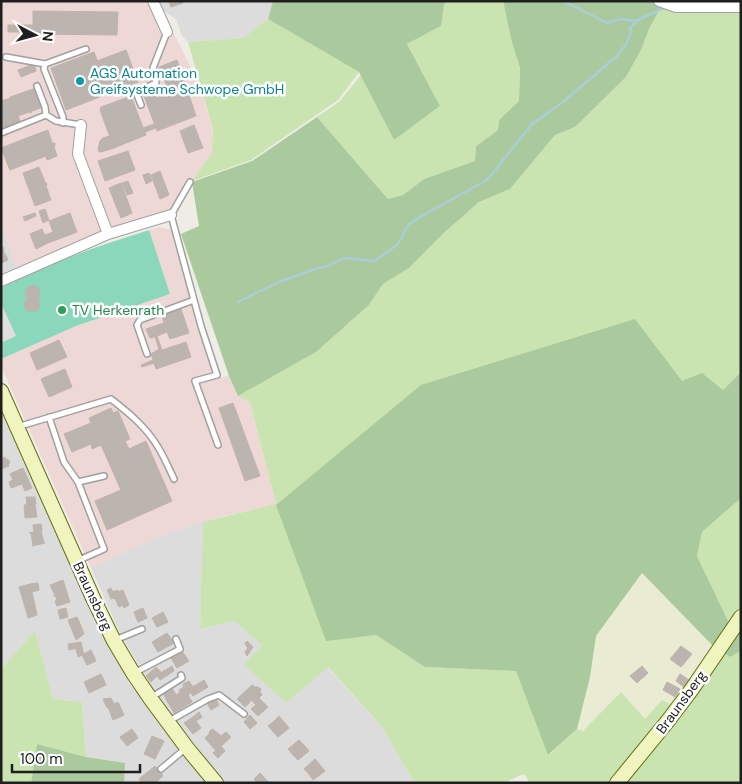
<svg xmlns="http://www.w3.org/2000/svg" width="742" height="784" font-family="'DM Sans',sans-serif">
<style>
.residential{fill:#dddcdc}
.commercial{fill:#eed8d6}
.farmland{fill:#e9ecd3}
.grass{fill:#c9e4b0}
.forest{fill:#aaca9e}
.pitch{fill:#8ad7bb}
.parking{fill:#dfdfdf}
.lines{fill:none;stroke-linecap:round;stroke-linejoin:round}
.stream{stroke:#aacdd8;stroke-width:2.5}
.building{fill:#bcb5af;stroke:#bfb3a9}
.lane-casing{stroke:#a0a0a0;stroke-width:8}
.street-casing{stroke:#a0a0a0;stroke-width:12}
.secondary-casing{stroke:#616d0e;stroke-width:16}
.lane{stroke:#fff;stroke-width:5}
.street{stroke:#fff;stroke-width:10}
.secondary{stroke:#f0f4be;stroke-width:14}
.culture-dot{fill:#0f9aa8;stroke:#fff;stroke-width:2}
.leisure-dot{fill:#2e9e5b;stroke:#fff;stroke-width:2}
.labels{text-anchor:middle;dominant-baseline:central;stroke-width:5;stroke-linejoin:round;paint-order:stroke}
.culture-label{font-size:14px;fill:#0d838f;stroke:#fff;text-anchor:start}
.leisure-label{font-size:14px;fill:#27864d;stroke:#fff;text-anchor:start}
.street-label{font-size:14px;fill:#1f1f1f;stroke:#fff}
</style>
<rect width="100%" height="100%" fill="#efece6"/>
<path class="residential" d="M157,1H273L268,19L243,38L188,42L182,36L176,19L161,9Z
M1,223L18,272L1,279Z
M1,408L73,565L107,643L131,686L165,723L211,783H124V763L86,757L82,702L53,699L35,632L1,669Z
M203,522L200,629L234,621L262,645L245,665L327,667L383,728L414,783H225L155,694L119,631L91,568L164,534Z"/>
<path class="commercial" d="M1,1H155L179,43L199,84L213,129L212,153L192,181L189,182L177,212L164,215L18,272L1,223Z
M160,227L173,230L216,378L229,376L238,396L250,402L276,505L225,516L164,534L91,568L1,366V359L76,326L170,294L149,230Z"/>
<path class="farmland" d="M642,573L715,648L675,707L645,719L621,693L583,731L577,729L590,677L596,636Z"/>
<path class="grass" d="M446,1H503L512,43L520,68L519,101L499,120L498,130L476,146L475,161L424,179L403,195L388,199L317,117L339,102L361,75L394,140L440,106L407,44L441,26L444,5Z
M662,5L741,10V372L723,390L326,640L376,635L425,667L516,671L549,755L577,729L583,731L621,692L645,719L662,700L675,707L611,783H530L524,774L503,783H414L383,728L328,667L286,703L244,664L262,645L234,621L200,629L203,522L276,504L250,402L238,396L316,352L369,305L383,284L409,268L446,231L479,202L510,189L555,135L575,127L626,77L641,50L649,29Z
M268,19L359,72L338,100L251,160L192,181L212,153L213,129L188,42L243,38Z
M741,498V610L730,625L697,556L702,532Z
M35,631L53,699L82,702L86,757L37,744L31,783H1V669Z
M741,651V783H623L722,652L730,657Z"/>
<path class="forest" d="M273,1H446L444,5L441,26L407,44L440,106L394,140L359,72L268,19Z
M503,1H653L662,5L649,29L641,50L626,77L575,127L555,135L510,189L479,202L446,231L409,268L383,284L369,305L316,352L238,396L229,376L181,234L199,226L192,182L252,161L317,117L388,199L403,195L424,179L475,161L476,146L498,130L499,120L519,101L520,68L512,43Z
M635,319L682,381L702,373L723,390L741,372V498L702,532L697,556L730,625L715,648L642,573L596,636L590,677L577,729L548,755L516,671L425,667L376,635L326,641L276,505L421,385Z
M741,627V651L730,657L722,652Z
M37,744L86,757L125,763L124,783H31Z"/>
<path class="pitch" d="M149,230L170,294L76,326L1,359V288C48,263 98,246 149,230Z"/>
<path class="parking" d="M1,303L16,336L1,343Z"/>
<g class="lines">
<path class="stream" d="M563,1L607,23L621,19L635,21
M238,302L279,282L315,269L328,266L343,258L373,261L382,256L398,244L408,225L418,218L487,180L532,124L563,102L617,56L625,46L631,33L630,28L635,23L636,21L664,8"/>
</g>
<path class="building" d="M169,1H182L183,3L171,7Z
M33,11L118,12L117,35L33,34Z
M8,25H33V32H8Z
M126,50L138,82L110,93L97,61Z
M94,52L110,93L66,110L51,68Z
M177,60L184,80L167,87L159,67Z
M34,64L36,71L21,77L18,70Z
M184,80L196,116L157,131L144,96Z
M36,88L43,107L32,111L31,113L29,112L18,116L10,97Z
M131,96L146,135L114,148L100,110L101,107Z
M11,98L20,121L1,129V101Z
M154,124L156,128L145,132L143,128Z
M194,125L203,148L188,153L180,131Z
M48,130L52,143H55V145L54,147L57,156L47,160L37,134Z
M37,134L46,156L10,170L1,148Z
M109,136L114,148L101,152H99L98,149L100,141L103,138Z
M128,151L135,170L105,181L98,161Z
M39,167L45,182L47,184L46,186L51,200L35,206L23,173Z
M160,171L169,195L160,199L151,175Z
M149,173L152,181L146,184L143,175Z
M128,181L133,193L127,195L122,183Z
M121,183L128,202L116,206L109,188Z
M128,202L132,213L121,218L116,206Z
M45,209L49,220L43,223L39,211Z
M35,213L36,216L25,221L23,217Z
M70,213L77,232L56,240L49,221Z
M42,229L48,243L36,249L30,234Z
M53,232L56,240L48,243L45,235Z
M1,247H3L4,250H3L8,260L1,263Z
M33,285L39,288L40,294L38,299L40,305L37,310L31,312L26,309L24,304L26,301L28,300L25,293L28,287Z
M181,309L189,333L170,339L167,332L157,336L162,350L186,342L191,357L156,369L154,363L142,367L141,365L153,360L151,354L159,349L155,337L150,338L146,329L164,323L162,316Z
M59,340L67,357L37,370L30,353Z
M65,369L72,387L49,397L41,379Z
M233,403L260,476L245,481L219,408Z
M111,408L113,413L118,411L130,439L125,441L129,449L146,441L172,501L107,530L95,501L121,490L101,445L92,449L91,444L72,452L64,434L91,423L89,418Z
M5,457L6,460L8,459L10,463L8,464L9,466L1,469V459Z
M23,468L32,488L25,491L22,484L11,488L9,482L13,480L10,474Z
M26,497H35L36,504L27,505Z
M35,504L37,517L25,518L24,505Z
M41,524L42,531H41L44,543H45L32,546L33,545L31,533H29L34,532L33,525Z
M63,580L70,602L57,606L55,601L57,600L55,595L53,596L55,595L50,585Z
M38,583L39,590L32,592L30,584Z
M30,584L35,605L25,607L19,587Z
M111,588L115,598L111,599L107,590Z
M118,590V592L123,590L129,605L124,608L123,605L119,607L112,592Z
M35,605L37,615L28,618L25,607Z
M66,608L68,617L60,619L58,610Z
M143,608L147,618L138,622L134,612Z
M163,612L168,622L157,627L152,618Z
M77,617L81,626L72,630L68,620Z
M81,626L84,634L76,640L72,630Z
M167,633L174,643L158,652L152,642Z
M247,641L253,647L247,656L245,652L248,648L245,644Z
M81,642L82,647L69,650L68,644Z
M681,646L692,654L681,667L670,659Z
M82,647L84,654L78,657L76,649Z
M91,650L96,661L87,665L82,655Z
M182,651L189,661L177,668L171,658Z
M172,666L174,671L160,680L157,676L151,682L146,676L156,667L162,673L164,670V671Z
M642,666L648,673L637,683L630,676Z
M101,674L106,685L89,693L84,682Z
M680,674L689,680L684,687L676,681Z
M204,680L208,687L193,696L189,689Z
M189,681L193,687L181,694L179,690L184,687L183,684Z
M667,682L680,689L675,697L663,690Z
M252,685L255,687H258L261,689L260,692L262,695L254,703L252,700L245,707L237,699Z
M172,688L176,695L180,692L181,694L167,701L163,693Z
M189,689L192,692L188,695L192,702L174,713L167,701Z
M111,698L114,704L107,708L103,699Z
M259,698L268,707L258,716L251,709L256,705L254,703Z
M216,699L219,705L211,710L207,703Z
M118,702L124,715L113,720L108,707Z
M199,712L202,717L196,721L193,717Z
M250,715L257,723L250,729L244,722Z
M279,716L289,728L283,733L273,722Z
M193,717L201,728L193,734L184,723Z
M273,722L283,733L278,737L268,726Z
M132,729L138,738L127,746L120,737Z
M212,729L214,730L221,736L226,732L231,737L216,751L205,738L210,733L209,732Z
M152,736L164,741L155,759L144,754Z
M299,740L304,745L293,755L288,749Z
M304,745L309,751L298,760L293,755Z
M221,746L225,751L218,758L213,753Z
M315,759L320,765L309,774L304,769Z
M320,765L325,771L313,780L309,774Z
M155,766L163,776L155,783H142L139,779Z
M260,773L269,783H257L254,779Z"/>
<g class="lines">
<g class="lane-casing">
<path id="lane" d="M6,57L45,64
M37,86L45,107L46,115
M141,105L136,92L156,83L153,68L167,32
M63,123V117L44,69L45,64L86,49
M1,133L46,115L56,121L81,125
M190,182L171,215L201,326L217,375L195,381L218,445
M147,354L137,325L140,320L194,300
M49,417L64,462L78,482L104,476
M17,427L111,399C129,413 146,427 158,447C164,457 169,468 174,479
M77,561L104,549L78,482
M115,640L142,629
M134,673L180,649L176,639
M152,697L182,678L181,675
M169,721L208,699L219,695L244,714
M161,769L186,748"/>
</g>
<g class="street-casing">
<path id="street" d="M153,1L167,32
M659,1L676,7H741
M81,125L78,154L108,234
M1,281L108,234L171,215"/>
</g>
<g class="secondary-casing">
<path id="secondary" d="M1,391L93,598L114,641L133,673L150,698L187,748L216,783
M617,783L667,722L692,689L741,617"/>
</g>
<use href="#lane" class="lane"/>
<use href="#street" class="street"/>
<use href="#secondary" class="secondary"/>
</g>
<circle class="culture-dot" cx="80" cy="81" r="5"/>
<circle class="leisure-dot" cx="62" cy="310" r="5"/>
<g class="labels">
<g class="culture-label">
<text x="90" y="73">AGS Automation<tspan x="90" dy="16">Greifsysteme Schwope GmbH</tspan></text>
</g>
<g class="leisure-label">
<text x="72" y="310">TV Herkenrath</text>
</g>
<g class="street-label">
<text transform="translate(93 596) rotate(65)">Braunsberg</text>
<text transform="translate(681 702) rotate(-54)">Braunsberg</text>
</g>
</g>
<rect width="742" height="784" fill="none" stroke="#1f1f1f" stroke-width="5"/>
<g transform="translate(35 35) rotate(96)" stroke="#ffffff" stroke-width="4" paint-order="stroke">
<path d="M0-4L9 19L0 12L-9 19Z" fill="#1f1f1f"/>
<text y="-8" font-size="14" font-weight="bold" text-anchor="middle" fill="#1f1f1f">N</text>
</g>
<path d="M12 764v8h128v-8" fill="none" stroke="#1f1f1f" stroke-width="2.5"/>
<text x="20" y="764" font-size="15" fill="#1f1f1f" stroke="#ffffff" stroke-width="4" paint-order="stroke">100 m</text>
</svg>
